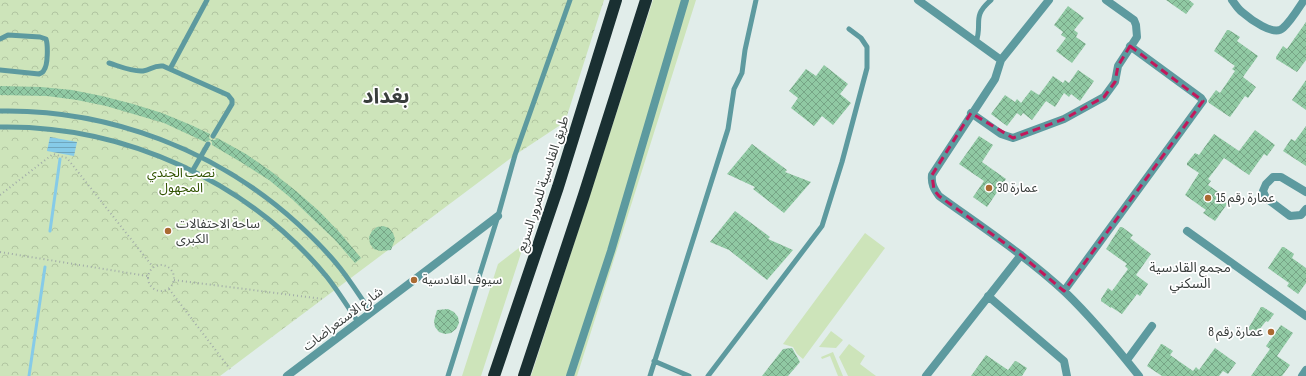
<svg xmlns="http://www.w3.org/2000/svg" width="1306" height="376" font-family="'Sofia Sans Condensed','Noto Sans Arabic',sans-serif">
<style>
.grass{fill:#cde4ba}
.park{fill:url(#park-crowns)}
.water{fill:url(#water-rules)}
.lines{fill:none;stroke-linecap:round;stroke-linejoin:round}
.stream{stroke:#86cbe8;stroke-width:3}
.building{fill:url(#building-cross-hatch)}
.path{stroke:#a1aba8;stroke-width:2;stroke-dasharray:1 3;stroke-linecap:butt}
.lane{stroke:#5d9a9f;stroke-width:5}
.street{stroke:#5d9a9f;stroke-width:8}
.highway{stroke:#1a3032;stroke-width:12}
.marked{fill:none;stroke:#c2185b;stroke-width:3;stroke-dasharray:8 5;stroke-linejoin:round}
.poi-dot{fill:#aa6a32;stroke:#fff;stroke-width:1.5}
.labels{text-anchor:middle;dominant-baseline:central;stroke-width:3.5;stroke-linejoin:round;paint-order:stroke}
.park-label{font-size:13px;fill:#315300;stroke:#fff}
.street-label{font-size:13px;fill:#393e3c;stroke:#fff}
.poi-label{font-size:13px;fill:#393e3c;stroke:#fff;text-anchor:start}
.neighbourhood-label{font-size:14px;fill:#393e3c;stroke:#fff}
.town-label{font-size:21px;font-weight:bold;fill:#393e3c;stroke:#fff}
</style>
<defs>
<pattern id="park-crowns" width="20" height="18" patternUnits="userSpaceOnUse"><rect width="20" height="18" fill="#cde4ba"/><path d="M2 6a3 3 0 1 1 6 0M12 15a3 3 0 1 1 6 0" fill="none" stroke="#b1c5a1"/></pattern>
<pattern id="water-rules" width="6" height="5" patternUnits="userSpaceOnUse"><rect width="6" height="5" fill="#86cbe8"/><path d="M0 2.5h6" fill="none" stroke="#6fa6bd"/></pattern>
<pattern id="building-cross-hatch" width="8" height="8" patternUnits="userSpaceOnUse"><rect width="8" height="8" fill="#90c9a3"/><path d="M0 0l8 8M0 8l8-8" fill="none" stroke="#77a586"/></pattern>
</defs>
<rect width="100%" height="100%" fill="#e1edea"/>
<path class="grass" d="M653,0H696L577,376H531Z
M865,233L885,248L803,359L797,354L793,347L783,344Z
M524,244L481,376H462L498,264Z
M831,331L843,340L836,348L819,347Z
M849,344L865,356L860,364L876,376H848L839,357Z
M833,352L843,376H838L830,356L822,359L821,357Z"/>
<path class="park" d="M0,0H604L565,122L515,155L220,376H0Z"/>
<path class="water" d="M50,137L77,142L74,156L47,151Z"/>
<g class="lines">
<path class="stream" d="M50,231L60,159
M29,376L45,267"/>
</g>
<path class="building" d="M1166,0H1189L1194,4L1186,14Z
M1068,6L1084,18L1074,30L1078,33L1076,37L1086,44L1072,63L1056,51L1066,38L1061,35L1063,32L1054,25Z
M1306,22V60L1297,72L1276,59V57L1283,46L1287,49Z
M1227,30H1229L1240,37L1237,41L1258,56L1243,77L1256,87L1248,98L1245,96L1230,117L1209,103L1208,101L1216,90L1220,93L1235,71L1232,69L1235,66L1214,51Z
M824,65L848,84L840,94L851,103L833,125L822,116L814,126L791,108L798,98L789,91L806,69L816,76Z
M1078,70L1094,81L1080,101L1071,94L1069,97L1064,93L1055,107L1046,101L1032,120L1023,113L1021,116L1017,113L1007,126L991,114L1005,95L1015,102L1017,99L1021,103L1031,90L1039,95L1053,76L1063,83L1065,80L1069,83Z
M1306,80V110L1292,100Z
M0,86L41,87L72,90L102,96L133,104L162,113L191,125L210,134L209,138L211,140H215L217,138L219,139L246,154L272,172L296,191L319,211L341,234L361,258L355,263L335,240L292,199L269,180L244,164L212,145V142L210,140L205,142L164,123L106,106L77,100L47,96L0,95Z
M1306,126V166L1283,151L1291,139L1295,141Z
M1255,130L1275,145L1267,156L1264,154L1249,175L1224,158L1208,179L1211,181L1208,185L1230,200L1215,221L1203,213L1206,210L1185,195L1199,173L1187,165V163L1195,153L1199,155L1214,134L1239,151Z
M979,136L993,145L982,162L1006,179L987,207L973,197L984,181L959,164Z
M752,144L787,170L785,172L811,182L784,213L753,189L755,187L727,174Z
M735,211L770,237L768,239L793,250L767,280L729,250L710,242Z
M383,226L389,228L393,233L395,239L391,250L380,251L374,249L370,244L369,237L372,231L377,227Z
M1120,227H1122L1133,235L1130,238L1151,254L1136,275L1148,284L1140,296L1137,294L1122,314L1111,307V308L1101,301V299L1108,288L1112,291L1128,269L1125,266L1127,264L1106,249Z
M1282,247H1284L1294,254L1292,258L1306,268V283L1298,294L1287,286L1289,283L1268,268Z
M1261,307H1263L1274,314L1268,322L1266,321L1256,334L1248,329Z
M448,309L454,312L458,317L459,323L456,329L451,333L445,334L439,332L435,327L434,321L437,310Z
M1281,325L1293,333L1277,356L1290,365L1282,376H1251L1270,349L1266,346Z
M1161,344H1162L1173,351L1170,355L1193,371L1196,367L1199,370L1215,348L1236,363L1228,374L1223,371L1219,376H1162L1147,366Z
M792,348L800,362L788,376H762L783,349Z
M986,355L1008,370L1015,361H1016L1027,368L1022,376H971Z"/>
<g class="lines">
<path class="path" d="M0,195L53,154L67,158L153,267
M0,252L147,276
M148 278a13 13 0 1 1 26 0a13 13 0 1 1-26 0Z
M174,280L323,299
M169,289L230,369"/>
<path class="lane" d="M0,39L8,35L40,37L46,39C48,45 48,65 44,70C43,73 41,73 39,74L0,70
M976,42C983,23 971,17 991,0
M109,63C119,66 132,72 143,71C151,70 153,65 163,66L228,95L232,100V104L213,136
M170,69L207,0
M0,111C109,109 217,150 298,224C311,236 329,254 340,268C351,282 361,298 371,312
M0,127C124,125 248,181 327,277C338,291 348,307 358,322
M193,170L208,144
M654,361L689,376
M448,376L498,216L515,155L570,0
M650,376L728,129L734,89L742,73L745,50L756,0
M708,376L822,226L842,162L867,68V47L861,38L849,29"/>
<path class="street" d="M918,0L1001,60
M1049,0L1001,60L995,79L932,175C931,184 934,189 939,196C982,227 1026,256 1065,292C1092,318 1116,347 1139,376
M1232,0C1235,4 1238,9 1242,12C1250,19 1274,37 1283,28C1291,21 1298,9 1304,0
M971,113L1001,134L1013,138L1064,119L1104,97L1115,82L1118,66L1137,37L1136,25L1134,20L1106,0
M1306,192L1281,177H1273L1266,184L1263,191L1266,198L1290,216L1301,215L1306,209
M1187,231L1306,316
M414,280L498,216
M1064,291L1203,101L1201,98L1130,46
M988,296L1064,361L1067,376
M1127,360L1152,326
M287,376L414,280
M570,376L611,251L685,0
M926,376L1021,255
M1302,376L1306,370"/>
<path class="highway" d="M494,376L558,187L616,0
M524,376L584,195L646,0"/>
</g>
<path class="marked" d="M1130,46L1203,101L1064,291L1021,255L939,196L934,190L932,175L971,113L1013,138L1064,119L1104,97L1115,82L1118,66Z"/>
<g class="poi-dot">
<circle cx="989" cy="188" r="4"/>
<circle cx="1208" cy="198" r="4"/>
<circle cx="168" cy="231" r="4"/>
<circle cx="414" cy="280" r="4"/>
<circle cx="1271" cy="332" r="4"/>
</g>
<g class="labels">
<g class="park-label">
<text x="181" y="173">نصب الجندي<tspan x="181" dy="15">المجهول</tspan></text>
</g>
<g class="street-label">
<text transform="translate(543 184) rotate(-72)">طريق القادسية للمرور السريع</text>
<text transform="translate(343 319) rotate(-37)">شارع الاستعراضات</text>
</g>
<g class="poi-label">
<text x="997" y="188">عمارة 30</text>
<text x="1216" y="198">عمارة رقم 15</text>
<text x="176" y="224">ساحة الاحتفالات<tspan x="176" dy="15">الكبرى</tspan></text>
<text x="422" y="280">سيوف القادسية</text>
<text x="1263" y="332" text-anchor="end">عمارة رقم 8</text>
</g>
<g class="neighbourhood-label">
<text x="1190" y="267">مجمع القادسية<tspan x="1190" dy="16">السكني</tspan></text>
</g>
<g class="town-label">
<text x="386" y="96">بغداد</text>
</g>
</g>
</svg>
